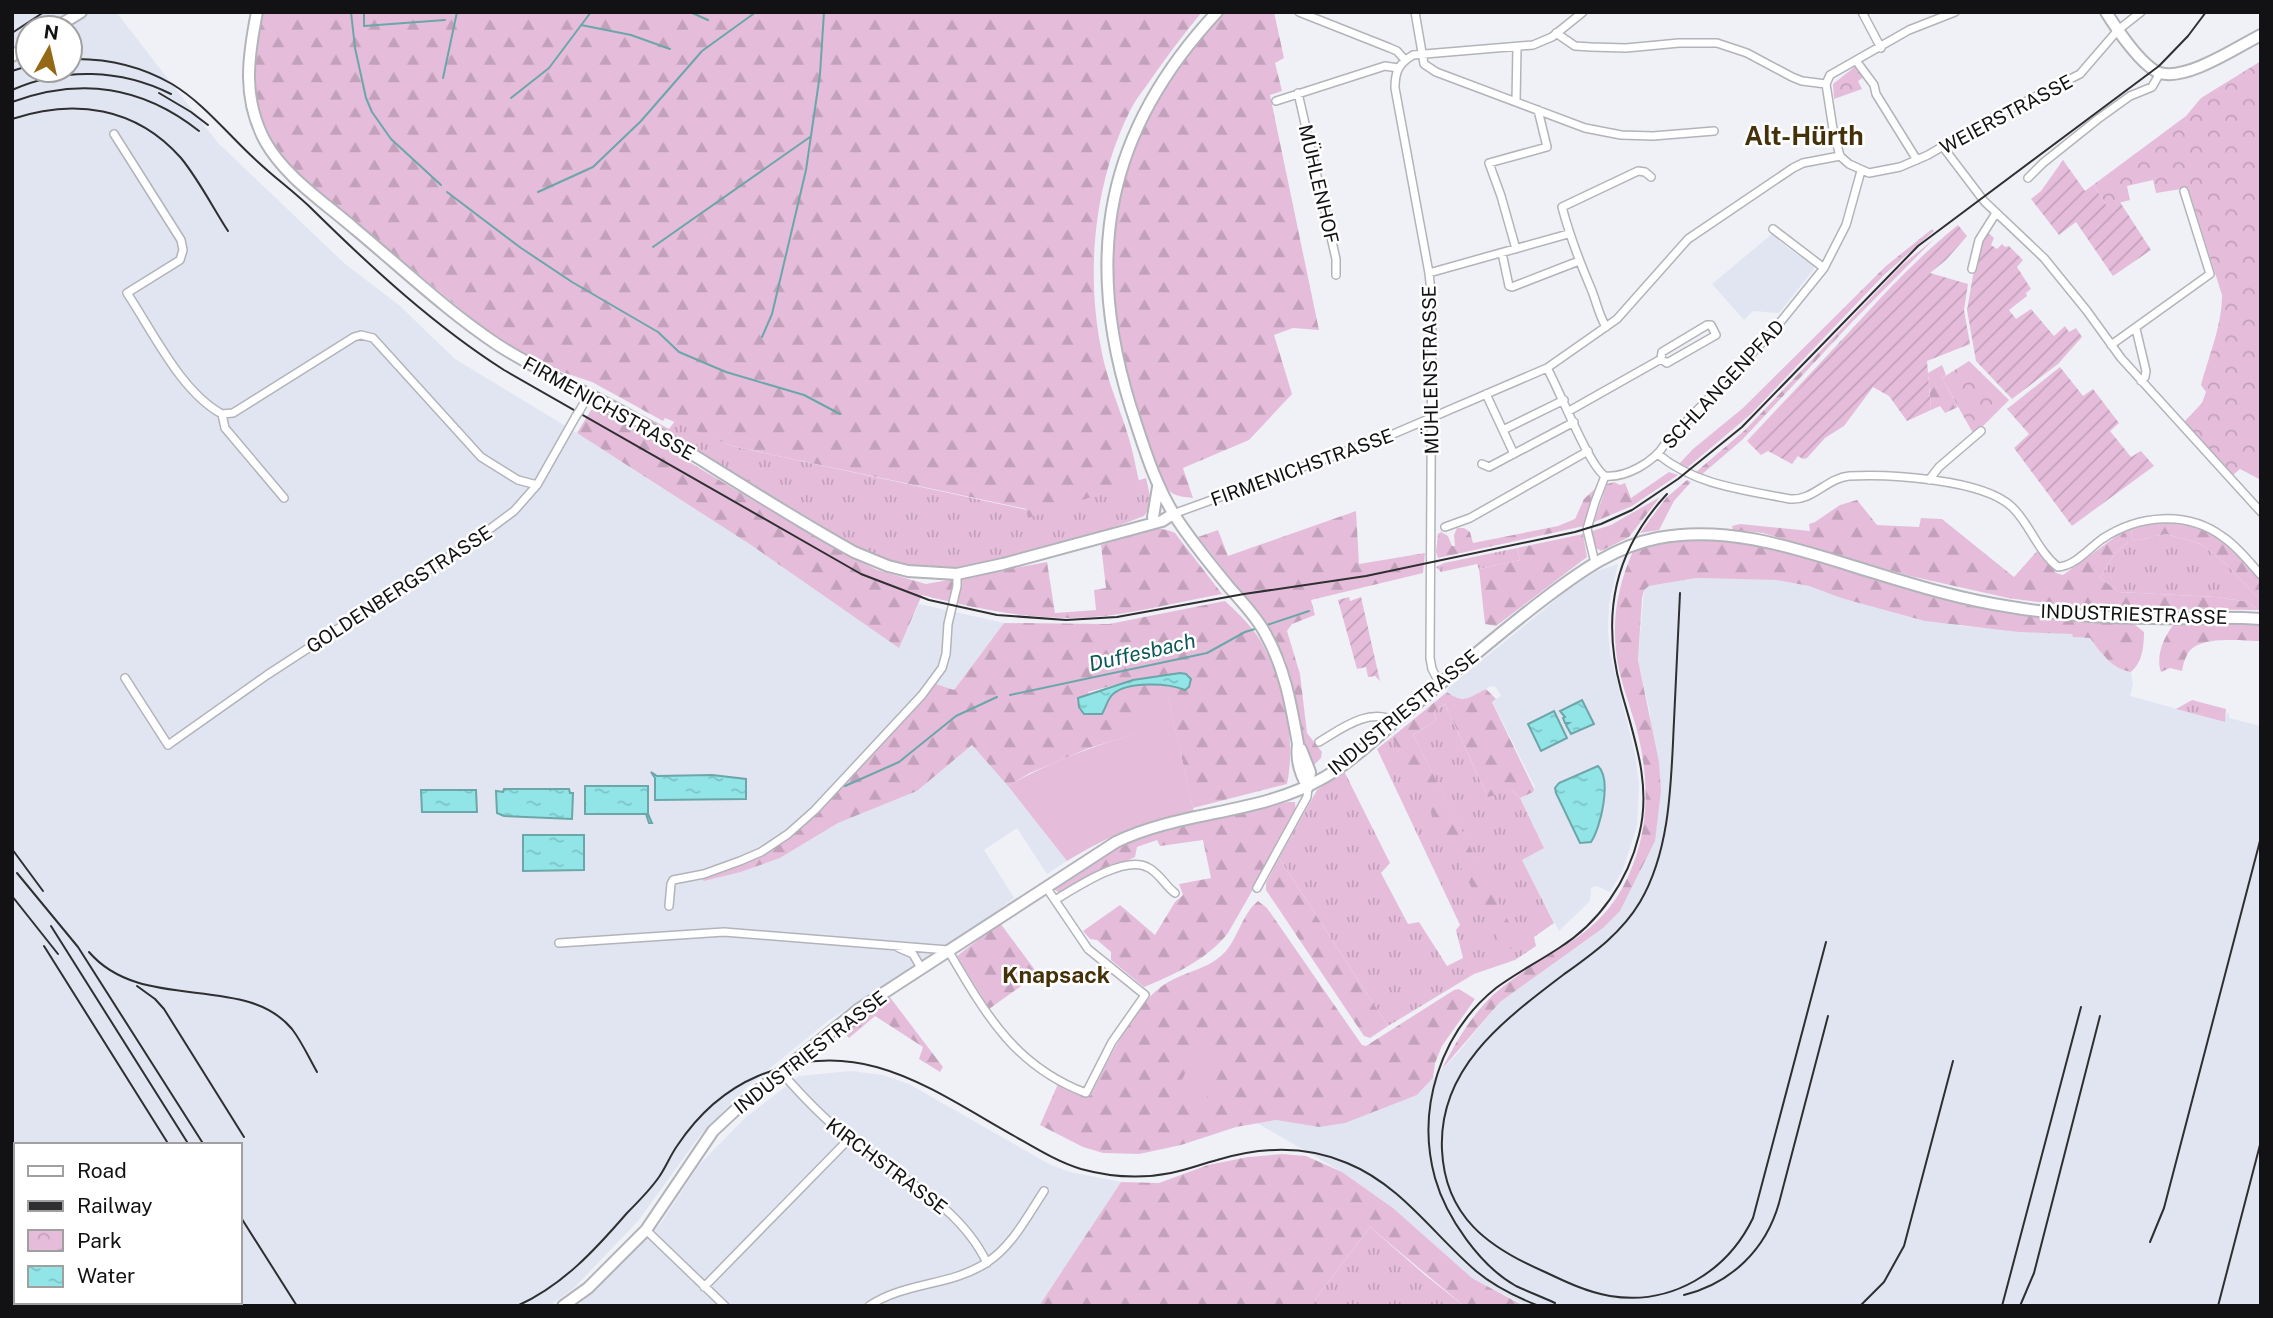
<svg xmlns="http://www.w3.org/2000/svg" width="2273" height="1318" font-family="'Public Sans',sans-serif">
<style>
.built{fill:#e0e5f1;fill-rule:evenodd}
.grass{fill:url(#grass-tufts)}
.forest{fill:url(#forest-firs);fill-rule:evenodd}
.park{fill:url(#park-crowns)}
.garden{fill:url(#garden-furrows)}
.pitch{fill:#e5bddb}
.water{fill:url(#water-ripples);stroke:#6ba6a8;stroke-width:2}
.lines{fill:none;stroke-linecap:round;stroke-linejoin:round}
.stream{stroke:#6ba6a8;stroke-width:2}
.street-casing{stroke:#b2b4b9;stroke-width:10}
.secondary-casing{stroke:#b2b4b9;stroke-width:14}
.street{stroke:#fff;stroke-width:7}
.secondary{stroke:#fff;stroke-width:10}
.rail{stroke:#2f2f32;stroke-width:2}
.street-bridge-casing{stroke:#b2b4b9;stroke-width:10;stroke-linecap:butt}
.street-bridge{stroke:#fff;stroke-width:7}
.labels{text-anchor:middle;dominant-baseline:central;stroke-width:5;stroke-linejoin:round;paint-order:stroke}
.street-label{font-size:19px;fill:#121214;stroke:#fff}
.water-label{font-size:21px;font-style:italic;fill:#0e585a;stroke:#fff}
.quarter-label{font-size:23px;font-weight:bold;fill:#443009;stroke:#fff}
.district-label{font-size:26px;font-weight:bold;fill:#443009;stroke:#fff}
</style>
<defs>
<pattern id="grass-tufts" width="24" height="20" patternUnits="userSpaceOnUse" patternTransform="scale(1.75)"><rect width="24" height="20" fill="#e5bddb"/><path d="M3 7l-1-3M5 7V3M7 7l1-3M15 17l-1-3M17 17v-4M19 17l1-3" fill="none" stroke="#c3a1bb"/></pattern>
<pattern id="forest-firs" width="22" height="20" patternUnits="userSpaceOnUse" patternTransform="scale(1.75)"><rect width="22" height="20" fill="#e5bddb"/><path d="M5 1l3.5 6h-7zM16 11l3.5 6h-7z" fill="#c3a1bb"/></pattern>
<pattern id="park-crowns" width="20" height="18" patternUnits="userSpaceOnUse" patternTransform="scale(1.75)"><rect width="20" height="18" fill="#e5bddb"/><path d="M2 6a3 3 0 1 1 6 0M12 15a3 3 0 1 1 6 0" fill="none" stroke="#c3a1bb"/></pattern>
<pattern id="garden-furrows" width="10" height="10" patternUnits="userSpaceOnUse" patternTransform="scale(1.75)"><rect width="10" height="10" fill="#e5bddb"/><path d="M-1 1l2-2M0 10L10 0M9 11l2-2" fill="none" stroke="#c3a1bb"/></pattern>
<pattern id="water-ripples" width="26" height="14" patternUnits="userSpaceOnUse" patternTransform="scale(1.75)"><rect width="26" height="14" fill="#91e5e7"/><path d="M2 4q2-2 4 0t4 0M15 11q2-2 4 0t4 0" fill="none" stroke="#7cc3c5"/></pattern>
</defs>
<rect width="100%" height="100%" fill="#eff1f7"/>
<path class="built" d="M12,12H116L218,143L344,263L400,306L455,359L577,433L751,545L899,647L919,604L1004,623L954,690L936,684L800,829L779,846L759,857L704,878V881L741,872L780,858L838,823L917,791L972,745L1008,786L1067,861L1047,874L1017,828L984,850L1014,898L971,930L828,1021L747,1087L701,1134L638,1221L573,1289L549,1306H56L54,1302H240V1145H16V1244L12,1239ZM28,28H70V70H28Z
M1772,234L1788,248L1814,266V269L1779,313L1753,311L1744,320L1712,284Z
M1618,564L1609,604L1608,630L1610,653L1635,754L1639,784L1637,826L1622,872L1610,892L1596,886L1591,888L1590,901L1559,931L1521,859L1544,847L1520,798L1533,792L1535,787L1492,701L1501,696L1496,687L1491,686L1463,701L1458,700L1447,692L1448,688L1569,589L1597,571Z
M1696,578L1776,580L1809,586L1841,598L1960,626L2072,634L2073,637L2090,638L2104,657L2125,671L2131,672L2133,685L2130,696L2224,722L2227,713H2229V718L2261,726V1306H1527L1472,1278L1393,1208L1342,1172L1257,1123L1276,1120L1319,1127L1417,1095L1456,1055L1500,1002L1603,928L1655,841L1650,713L1638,660L1644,590L1649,586Z
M851,1071L883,1075L909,1084L1049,1164L1070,1172L1121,1182L1039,1306H584L581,1303L661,1223L699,1165L744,1119L799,1076Z"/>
<path class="grass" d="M1895,283H1896L1780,412L1748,442L1747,441Z
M641,414L669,429L675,421L732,446L1027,510L1028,517L1146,478C1149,492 1154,504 1144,516C1104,532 1062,543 1020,554C996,560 971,568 946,569C918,569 893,563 867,553L661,429Z
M2131,528L2133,541L2166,534L2201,544L2226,564L2261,601V610H2257L2249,602L2216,597L2119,592L2100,578L2115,553L2128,542L2122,532Z
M1517,548L1520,560L1479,569L1477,564L1441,572L1436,567L1444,563Z
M2192,700L2226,709L2225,722L2176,709Z
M1445,704L1487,795L1512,790L1520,798L1544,848L1522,860L1554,923L1534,937L1536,946L1515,960L1474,974L1388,1026L1279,858L1317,790L1344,771L1390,863L1381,873L1408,924L1419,922L1447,966L1463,958L1456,930L1460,925L1377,749L1392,737L1434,812L1519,944L1413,735L1436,721L1434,711Z
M1370,1227L1425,1275L1464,1306H1314L1316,1298Z"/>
<path class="forest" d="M261,12H1202C1182,36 1164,60 1147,85C1142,92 1136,99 1132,107C1094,180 1085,273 1102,353C1107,379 1118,404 1126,429C1132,446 1135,464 1139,481L1028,518L1026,509L732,446L665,418L663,421L592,382L541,365L493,336L294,171C247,119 250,77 261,12Z
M1224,12H1274L1284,58L1275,63L1282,91L1270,95L1319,330L1293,328L1274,335L1292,394L1249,440L1183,468L1193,498C1186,497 1178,497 1172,493C1161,486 1150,450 1145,436C1095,308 1097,162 1189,52C1200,39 1210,23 1224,12Z
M1932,229L1934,231L1885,274L1751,414L1687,468L1678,465L1693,449L1743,408L1886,266Z
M1934,239L1852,322L1742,440L1700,476L1696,472L1745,430L1902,265Z
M1942,365L1946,375L1942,378L1958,407L1945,413L1940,406L1931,410L1928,373Z
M597,407L833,548L877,570L926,584L1047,562L1055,613L1096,610L1094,590L1106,588L1101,545C1125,538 1151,521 1175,533L1222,594C1183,601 1144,611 1105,616C1044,623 981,610 922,595L899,648L751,545L577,433L591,410Z
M1669,472L1678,475L1632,506L1594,522L1607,484L1614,482L1620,485L1625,483L1631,498Z
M1687,480L1691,482L1674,501L1659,530L1640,533L1666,498Z
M1598,486L1584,526L1438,558L1436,552L1438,534L1441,532L1448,536L1452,546H1455L1454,535L1457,528H1464L1470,532L1473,543L1558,526L1575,519L1584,499Z
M1660,497L1629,537L1601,551L1596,548L1592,531L1611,525Z
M1857,500L1877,525L1919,527L1921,518L1942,519L2014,577L2038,550L2056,573L2063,575L2122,532L2126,534L2128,542L2115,553L2100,578L2119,592L2216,597L2249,602L2257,610L2134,609L2091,605L2068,606L2008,598L1910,576L1763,533L1733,530L1732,526L1740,524L1810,531L1809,524L1815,522L1840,505Z
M1356,511L1359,564L1425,553L1423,573L1311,600L1315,615L1292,624L1287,631L1300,674L1307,733L1322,752L1321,758L1313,766L1302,741L1286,662L1276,642L1265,622L1198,537L1218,530L1228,556Z
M2155,522C2214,524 2223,540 2261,580V601L2226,564L2201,544L2166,534L2133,541L2131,528Z
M1583,534L1587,557L1496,626L1485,624L1479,569L1520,560L1517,548Z
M1712,538L1759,543L1982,607L2039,617L2134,624L2144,632C2144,647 2142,663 2131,672C2112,669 2101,653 2090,638L2073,637L2072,634L2019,632L1925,621L1841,598L1809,586L1776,580L1696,578L1649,586L1644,590L1642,598L1638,660L1659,762L1661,791L1655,841L1620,911L1603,928L1500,1002L1442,1069C1455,1043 1471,1016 1493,995C1553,942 1609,942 1637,853C1650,813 1647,767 1636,727C1629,702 1618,676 1616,650C1612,615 1619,583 1633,551L1661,542Z
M1225,601C1239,614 1256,630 1264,647C1285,686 1296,741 1287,784L1193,808L1168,697L1138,733L1089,748L1030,773L1008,786L972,745L917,791L838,823L780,858L741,872L704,881L703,878C739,866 771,852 800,829L936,684L954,690L1004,623L1109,624ZM1191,679L1185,690C1167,684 1129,680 1113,694C1108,699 1105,707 1102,714L1088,692L1133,680Z
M2176,622H2261V641C2241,641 2197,634 2187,655C2184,660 2183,666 2182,671L2170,668L2161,672C2155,655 2165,634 2176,622Z
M1486,689L1496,699L1492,702L1534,789L1533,792L1520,798L1512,790L1488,797L1445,704L1434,711L1436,721L1413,735L1520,944L1513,949L1503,947L1392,737L1447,692C1464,705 1469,697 1486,689Z
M1288,802H1295L1296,814L1228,933C1209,958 1174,975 1144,987L1111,960V952L1097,940L1090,939L1083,931L1120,905L1155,935L1175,902L1183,895L1179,884L1211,878L1203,840L1160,846L1157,840L1137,847L1135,857L1059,893L1053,888L1117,846L1145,835Z
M1279,858L1388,1026L1370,1038L1364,1036L1266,890V883Z
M1258,901L1267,908L1362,1045L1366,1046L1454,990L1459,989L1475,999L1442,1046L1435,1063L1433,1078L1417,1095L1345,1123L1319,1127L1276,1120L1236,1127L1181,1145L1139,1154L1103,1153L1083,1147L1040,1125L1058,1084C1068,1090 1079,1098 1090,1096C1108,1062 1133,1005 1165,984C1185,971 1209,970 1226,951C1238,937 1243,913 1258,901Z
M1000,923L1038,974L989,1009L957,956Z
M889,996L943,1067L940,1072L919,1059L923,1047L875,1016L849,1038L839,1028Z
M1282,1154L1306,1156L1342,1172L1393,1208L1472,1278L1524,1306H1464L1370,1227L1316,1298L1314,1306H1039L1121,1182L1159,1183L1208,1165L1248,1157Z"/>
<path class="park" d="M2261,61V480L2240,469L2233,475L2184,422L2202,403L2206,392L2201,385C2209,355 2222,326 2222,295L2188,188L2156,193L2153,180L2127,186L2130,200L2107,206L2093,185L2186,116L2201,98Z
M1857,65L1864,77L1858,81L1862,89L1834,99L1833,84Z
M1969,361L2009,400L1974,435L1942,378Z"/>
<path class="garden" d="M2063,160L2085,191L2093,185L2107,206L2120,202L2151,250L2113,276L2076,222L2059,235L2031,199L2041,191Z
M1958,225L1967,236L1946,260L1930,273L1968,284L1964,310L1970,344L1927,361L1931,410L1907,421L1889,396L1873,387L1844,426L1825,438L1807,458L1803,459L1798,456L1792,464L1768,451L1761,455L1748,442C1820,373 1879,288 1958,225Z
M1986,231L1994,238L1991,245L1997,249L2002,244L2005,247L2009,246L2023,260L2017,267L2031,289L2026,293L2027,296L2009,310L2016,319L2031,309L2054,336L2065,326L2069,332L2076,328L2082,337L2058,364L2012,399L1976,361L1967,310L1978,247Z
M2060,367L2083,396L2093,389L2119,423L2110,431L2131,457L2141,451L2154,466L2072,526L2014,448L2029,434L2007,409Z
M1349,597L1350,601L1361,597L1380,681L1375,676L1368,677L1366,667L1357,669L1338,600Z"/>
<path class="pitch" d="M1168,696L1194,812C1145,820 1110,835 1067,861L1008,786C1049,762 1092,747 1137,733L1131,706Z
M1200,1045L1225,1063L1201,1108L1174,1095Z"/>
<path class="water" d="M1180,673L1186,674L1191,679L1189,687L1185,690C1168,683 1128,681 1113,694C1108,698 1106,707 1102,714H1084L1079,707L1078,698L1133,680Z
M1582,700L1594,724L1571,734L1566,725L1569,723H1565L1563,718L1565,717L1560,711Z
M1554,711L1567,738L1541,751L1528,724Z
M1598,766C1612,779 1601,827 1591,842L1580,843L1556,793L1555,788L1559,783Z
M651,772L657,776L712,775L746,779V799L655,800V778Z
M585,786H648V814L652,823H649L646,814H585Z
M504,789H569L570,793H573L572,819L504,816L497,813L496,791L503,792Z
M421,790H476L477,812H422Z
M523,835H584V870L523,871Z"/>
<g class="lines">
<path class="stream" d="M351,12L355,48L366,98L372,112L391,139L441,185
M364,12V26L445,20
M690,12L708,20
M581,25L631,35L670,49
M443,78L457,12
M511,98L549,68L591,12
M447,192L521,248L572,282L658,332L679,352L726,372L804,395L840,414
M538,192L593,167L641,121L702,51L756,12
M653,247L810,137
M762,337L772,314L806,170L820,74L824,12
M1267,625L1309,611
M1010,695L1207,653L1245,632L1258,628
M845,786L899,762L956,716L997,697"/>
<g class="street-casing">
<path id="street" d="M1299,12L1390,48L1397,51L1405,60
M1415,12L1424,64L1436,72L1585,128L1621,135L1653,136L1714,131
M1862,12L1881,48
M1556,33L1575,46L1591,47L1626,48L1679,43H1717L1747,53L1792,77L1802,81L1826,84
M1857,62L1874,85L1876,94L1917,160
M1826,84L1833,129L1840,156L1849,164L1869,173L1900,167L1928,155L1979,125L2080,74L2118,30L2141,12
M1826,84L1830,75L1909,30L1955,12
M1298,93L1336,259V275
M1276,101L1385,66L1398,68
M1516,102L1517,47
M114,134L181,240L183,250L180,260L127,293C153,332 181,392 222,414L233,413L354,337L361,335L373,338L481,457L518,480L537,485
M1943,147L1984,201L2044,258L2087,311L2121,358L2261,512
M2028,178L2043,163L2098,119L2130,96L2152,87L2160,73
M1773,229L1824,268
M1516,249L1501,196L1489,163L1547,147L1538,110
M1502,253L1509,286L1512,287L1579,261
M1972,269L1979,240L1996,213
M1429,273L1568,234
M1606,327C1599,315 1597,304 1592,291C1580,263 1570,237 1562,207L1638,171L1645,172L1651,177
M2136,329L2146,371L2145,377L2141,381
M2111,345L2210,274L2184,191
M1547,368C1559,389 1589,466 1605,476
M1486,394L1514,454
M580,410L589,394
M1569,411L1661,359L1662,352L1707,325H1711L1716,335L1667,363L1661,359
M222,414L225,428L284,498
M1503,430L1564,400
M1659,455C1695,485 1745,490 1790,499C1813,501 1827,478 1849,476C1889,474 1983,479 2012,507C2030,524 2038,552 2058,567C2075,566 2088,549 2102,539C2138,515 2187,510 2223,537C2238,547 2249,562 2261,575
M1482,464L1489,467L1574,422
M1605,476C1626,478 1654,462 1665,444L1774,330L1824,268L1846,225L1861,171
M1929,480L1939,467L1981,431
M1173,514L1391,435L1547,368L1617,319L1688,239L1793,168L1803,163L1840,156
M1445,527L1470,518L1588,451
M1595,563L1587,529L1595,502L1605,476
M125,678L168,745L267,675L479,537L514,511L537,485L576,416
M1440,684L1432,669L1430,658L1432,301L1429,273L1395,88C1395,72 1398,64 1413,55L1533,45L1552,37L1583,12
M1319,742C1341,729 1370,706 1396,722
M1257,888L1307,797L1308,787
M1055,900C1075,888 1124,855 1147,867C1159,872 1165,886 1175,893
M669,906L671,884L673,880L704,874L740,861L761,852L788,834L815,810L922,695L942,668L946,654L948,624L957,586V574
M559,943L724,932L948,950C985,1013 1014,1066 1086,1093L1112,1042L1145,995L1088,949L1046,887
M899,948L913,954L921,968
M782,1073C802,1096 823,1118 847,1137C896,1176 959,1204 987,1263
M646,1230L725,1306
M704,1287L849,1139
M211,1302L214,1306
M102,1306L107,1302
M869,1306C904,1282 951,1286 986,1263C1012,1247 1028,1215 1044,1191"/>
</g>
<g class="secondary-casing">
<path id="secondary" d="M257,12C248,57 242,98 265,141C285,177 324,202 355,229C402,268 447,311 498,345C543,374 592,394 638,421C710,464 780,511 854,552L888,566L908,571L957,574L1003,564L1162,521L1173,514
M1217,12C1106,131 1083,255 1131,408C1143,444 1154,483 1175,516C1191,541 1210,564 1229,587C1242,602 1256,616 1265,633C1285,668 1291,705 1298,744C1296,759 1300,774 1308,787
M2106,12C2116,28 2142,67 2160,73C2187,81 2237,47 2261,35
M55,28L81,12
M12,56L28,46
M1153,517L1158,487
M1301,749L1310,772L1308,787
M12,1260L16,1266
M39,1302L41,1306
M563,1306L588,1288L646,1230L713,1131L744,1102L859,1009L1116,842C1182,810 1260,815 1325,777C1352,761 1375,739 1398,719C1448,678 1496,635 1548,596C1581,571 1616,546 1658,538C1731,524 1803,551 1872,572C1917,586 1964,600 2011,607C2058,615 2107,618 2154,618C2190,619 2225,616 2261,619"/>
</g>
<use href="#street" class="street"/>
<use href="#secondary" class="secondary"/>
<path class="rail" d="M12,33L44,12
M70,59C106,58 141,66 172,84C205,104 229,136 258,162C276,179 296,193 314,211C373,269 435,326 504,370L861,574L929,600L997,615L1066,620L1117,617L1244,594L1366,576L1575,532L1601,524L1632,510L1678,479L1742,427L1918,246L2159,66L2188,36L2206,12
M12,71L28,66
M12,90C63,67 121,69 171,94
M159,93L191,112L208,125
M12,102C81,77 142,86 199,131
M12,119C74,98 136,107 181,158C199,180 213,208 228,231
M1680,593C1678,636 1676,679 1674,721C1671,781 1671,849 1640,902C1621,934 1592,954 1563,975C1504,1020 1438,1068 1442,1150C1445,1217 1489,1248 1545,1272C1566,1282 1587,1292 1610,1296C1671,1306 1727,1272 1753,1218L1826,942
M12,849L43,891
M17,873L78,947L204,1145
M12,896L58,954
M51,926L189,1145
M44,946L169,1145
M89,952C142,1014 245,972 292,1029C302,1042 309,1058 317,1072
M137,986L155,999L164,1009L244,1137
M240,1216L297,1306
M2150,1242L2164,1208L2261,837
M1684,1295C1732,1283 1766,1249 1779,1203L1828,1016
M1555,1303C1542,1297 1529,1292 1516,1286C1480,1266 1446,1217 1435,1178C1416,1109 1440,1033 1496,988C1516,973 1538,962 1559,948C1599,923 1628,881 1639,835C1652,785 1634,737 1621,690C1601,615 1614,551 1667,494
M517,1306C562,1286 595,1250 627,1213C638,1202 650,1190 659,1177C666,1167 670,1156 677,1146C697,1116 725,1090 758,1076C859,1032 932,1090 1016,1137C1037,1149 1058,1162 1081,1169C1110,1177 1141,1179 1171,1173C1186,1170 1202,1164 1217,1160C1260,1147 1305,1145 1347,1163C1401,1185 1433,1234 1476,1271C1495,1287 1516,1297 1539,1306
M1860,1306L1884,1282L1904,1246L1953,1061
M2002,1306L2081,1007
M2020,1306L2034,1273L2100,1016
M2218,1306L2261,1141"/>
<g class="street-bridge-casing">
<path id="street-bridge" d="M576,416L580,410"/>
</g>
<use href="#street-bridge" class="street-bridge"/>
</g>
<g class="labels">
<g class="street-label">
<text transform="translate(2006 114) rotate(-28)">WEIERSTRASSE</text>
<text transform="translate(1319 184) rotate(77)">MÜHLENHOF</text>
<text transform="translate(1430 370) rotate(-91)">MÜHLENSTRASSE</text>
<text transform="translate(1723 384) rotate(-47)">SCHLANGENPFAD</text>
<text transform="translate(609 408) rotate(29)">FIRMENICHSTRASSE</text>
<text transform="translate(1302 467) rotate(-20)">FIRMENICHSTRASSE</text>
<text transform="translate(399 589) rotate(-33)">GOLDENBERGSTRASSE</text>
<text transform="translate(2134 614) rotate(2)">INDUSTRIESTRASSE</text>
<text transform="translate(1403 712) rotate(-39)">INDUSTRIESTRASSE</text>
<text transform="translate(810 1052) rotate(-38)">INDUSTRIESTRASSE</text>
<text transform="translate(887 1166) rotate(37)">KIRCHSTRASSE</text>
</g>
<g class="water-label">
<text transform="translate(1142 652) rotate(-13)">Duffesbach</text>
</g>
<g class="quarter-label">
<text x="1056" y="974">Knapsack</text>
</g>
<g class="district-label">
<text x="1804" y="135">Alt-Hürth</text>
</g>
</g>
<rect width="2273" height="1318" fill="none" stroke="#121214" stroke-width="28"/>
<rect x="14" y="1143" width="228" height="161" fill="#ffffff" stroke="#a0a0a1" stroke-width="2"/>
<rect x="28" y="1166" width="35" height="10" fill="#ffffff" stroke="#a0a0a1" stroke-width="2"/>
<text x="77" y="1178" font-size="21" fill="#121214">Road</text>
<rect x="28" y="1201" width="35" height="10" fill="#2f2f32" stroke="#a0a0a1" stroke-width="2"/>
<text x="77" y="1213" font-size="21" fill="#121214">Railway</text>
<rect x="28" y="1230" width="35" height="21" fill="url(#park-crowns)" stroke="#a0a0a1" stroke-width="2"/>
<text x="77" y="1248" font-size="21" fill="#121214">Park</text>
<rect x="28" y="1266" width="35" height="21" fill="url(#water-ripples)" stroke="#a0a0a1" stroke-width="2"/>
<text x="77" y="1283" font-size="21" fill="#121214">Water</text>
<g transform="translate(49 49) rotate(8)"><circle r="33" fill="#ffffff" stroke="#a0a0a1" stroke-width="2"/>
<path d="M0-5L12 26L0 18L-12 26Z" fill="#946915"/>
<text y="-10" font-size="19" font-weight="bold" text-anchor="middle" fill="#121214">N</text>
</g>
</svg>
